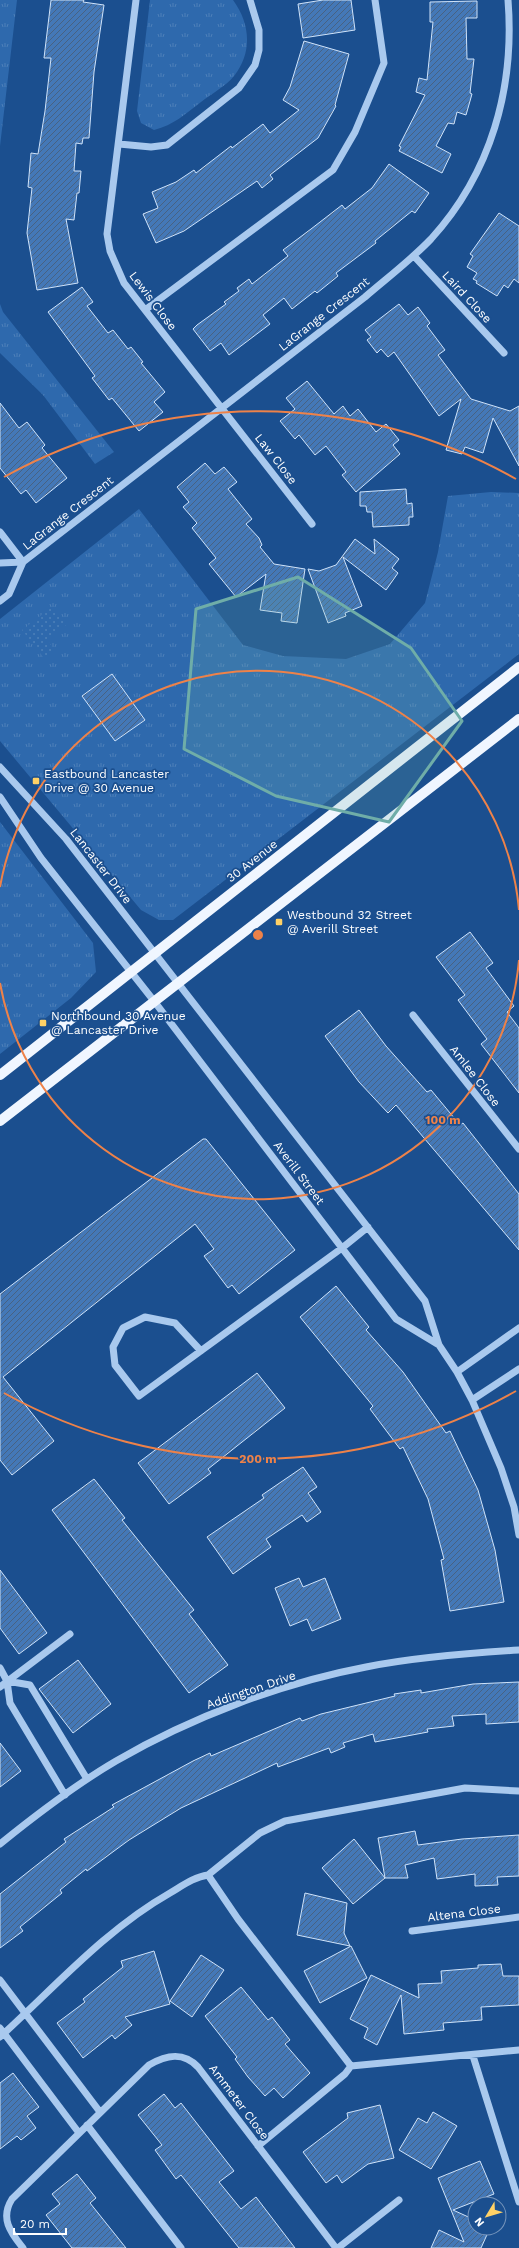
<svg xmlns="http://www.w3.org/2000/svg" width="519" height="2248" font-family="'Work Sans',sans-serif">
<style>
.park{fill:url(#park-tufts)}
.garden{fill:url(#garden-dots)}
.building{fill:url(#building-hatch);stroke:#cfe3fa}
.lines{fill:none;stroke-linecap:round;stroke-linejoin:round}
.minor{stroke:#a9c9ee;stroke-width:7}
.major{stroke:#f0f6ff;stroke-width:10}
.marked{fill:#6fada8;fill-opacity:0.2;stroke:#6fada8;stroke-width:3;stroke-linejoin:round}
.ring{fill:none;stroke:#ee8249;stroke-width:2}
.poi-dot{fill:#ffd166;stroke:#1b4f8f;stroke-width:1.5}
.labels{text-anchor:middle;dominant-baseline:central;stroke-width:3.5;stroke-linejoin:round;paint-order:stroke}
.street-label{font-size:12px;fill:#fff;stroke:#1b4f8f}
.poi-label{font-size:12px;fill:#fff;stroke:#1b4f8f;text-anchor:start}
.centre{fill:#ee8249;stroke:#1b4f8f;stroke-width:2}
.ring-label{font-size:12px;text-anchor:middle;font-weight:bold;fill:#ee8249;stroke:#1b4f8f;stroke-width:3.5;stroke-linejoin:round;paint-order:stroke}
</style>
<defs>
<pattern id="park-tufts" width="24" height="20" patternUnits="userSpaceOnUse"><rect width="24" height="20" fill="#2e69ad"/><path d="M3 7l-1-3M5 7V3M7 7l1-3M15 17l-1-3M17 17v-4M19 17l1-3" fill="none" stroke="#4d80b9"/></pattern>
<pattern id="garden-dots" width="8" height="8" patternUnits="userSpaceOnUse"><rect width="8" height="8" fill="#2e69ad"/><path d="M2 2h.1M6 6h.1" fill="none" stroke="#4d80b9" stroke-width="1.8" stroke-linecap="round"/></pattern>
<pattern id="building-hatch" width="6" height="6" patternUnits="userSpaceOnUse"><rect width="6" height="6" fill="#4478b7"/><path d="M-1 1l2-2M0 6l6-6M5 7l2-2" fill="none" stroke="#486282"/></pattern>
</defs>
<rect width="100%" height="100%" fill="#1b4f8f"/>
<path class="park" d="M0,0H17L0,146Z
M150,0H233C250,23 253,52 234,76C226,86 211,94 201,102C185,114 174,125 154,130L141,123L137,111Z
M0,304L3,312L114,452L95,464L43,395L0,353Z
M491,492L519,493V654L173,920H159L141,910L0,741V619L139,509L243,645L283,656L346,659L390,644L425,603L438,552L448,496Z
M0,822L93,943L96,972L71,998L0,1054Z"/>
<path class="garden" d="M52,607L66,625L47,640L54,649L44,658L22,630Z"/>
<path class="building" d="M51,0H84L83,2L104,5L94,72L89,138H83L82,144L76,143L74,171H81L79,193H77L74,220L66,219L78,283L37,290L27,233L32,188L28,187L31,153L38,154L45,111L51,58H44Z
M323,0H351L355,30L303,38L298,4Z
M477,1V18H466L467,59H474L470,93L472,94L466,115L457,112L454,124L448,123L436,146L451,154L442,173L399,151L401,147L399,146L425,95L416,92L419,78L427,80L433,22H430V2Z
M304,41L349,54L335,105L336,106L318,138L270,175L273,179L262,188L257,181L184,231L156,243L143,214L158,208L152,192L176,182L194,170L196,173L231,146L232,148L263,124L270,133L299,110L283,100L290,87Z
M389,164L429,193L415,213L412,211L375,241L376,243L336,273L338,276L317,293L315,291L292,309L284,298L263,315L270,324L229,355L221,343L210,351L193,329L197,325L226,304L224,302L239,291L237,288L249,279L252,284L288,256L283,250L311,229L342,205L345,209L372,188Z
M499,213L519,226V283L514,279L508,288L504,285L497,296L476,283L477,281L473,279L477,273L467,267L473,256L470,254Z
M82,287L93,302L87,306L108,333L113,330L128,349L131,347L143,362L141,363L165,392L154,402L163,412L139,431L112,398L109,400L92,378L95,376L48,312Z
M399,304L408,315L418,307L430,323L427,326L445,350L438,355L471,399L510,411L519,406V466L493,418L483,453L465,447L462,454L446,450L461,399L439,416L394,352L388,357L381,349L377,353L367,340L371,337L365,330Z
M307,381L334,414L343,406L350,416L358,409L376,432L386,424L399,440L393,445L400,454L356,492L342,475L346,472L326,446L315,455L299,435L295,439L280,421L295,409L286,398Z
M0,403L19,428L27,422L45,445L42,448L67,478L36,503L26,490L21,494L0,468Z
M205,463L215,474L224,467L237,482L228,489L252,519L246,524L259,538L262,545L260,547L274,564L305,569L297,623L281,621L282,613L260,610L266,574L236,597L209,564L216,558L192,528L197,523L183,507L189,502L177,487Z
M406,489L407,504L412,503L413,517H409V525L373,527L372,512H367L366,506H360V492Z
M355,539L375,554L374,539L399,559L392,568L398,573L386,590L343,557L362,606L345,613L346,616L328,623L308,569L319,571L336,565Z
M112,674L145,720L115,741L82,696Z
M470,932L493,963L486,968L514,1006L507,1012L519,1028V1093L481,1044L487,1039L458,1000L465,995L436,957Z
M359,1010L386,1046L427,1092L431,1090L460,1125L463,1123L519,1194V1250L396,1105L388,1113L359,1082L325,1036Z
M203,1139H206L295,1250L239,1294L232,1285L228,1288L204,1256L214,1249L195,1224L3,1377L54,1441L12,1475L0,1460V1294Z
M336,1286L369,1327L366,1330L403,1372L446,1433L450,1431L478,1490L495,1550L504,1602L450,1611L441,1560L444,1559L428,1499L403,1447L400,1449L370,1409L373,1406L300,1317Z
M257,1373L285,1408L208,1469L211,1473L169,1504L138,1463Z
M303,1467L317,1487L308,1493L321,1512L307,1522L302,1515L266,1539L271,1547L233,1574L207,1537L264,1498L262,1495Z
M94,1479L125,1518L122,1520L194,1610L189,1614L228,1665L189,1693L52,1510Z
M0,1570L47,1633L19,1654L0,1628Z
M299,1578L303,1587L325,1578L341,1619L312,1631L307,1619L290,1626L275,1588Z
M78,1660L111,1704L73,1733L39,1689Z
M519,1682V1722L486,1724V1714L452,1716L454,1726L427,1729L428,1732L375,1742L373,1734L343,1743L345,1747L331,1753L329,1748L278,1767L277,1763L181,1808L129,1840L87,1871L86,1869L60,1890L62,1893L20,1927L23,1931L0,1948V1894L66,1842L64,1839L114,1807L112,1805L193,1761L210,1753L211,1756L300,1718L302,1721L321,1714L395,1696L394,1694L421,1690V1693L473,1684Z
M0,1743L21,1771L0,1787Z
M415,1831L418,1845L462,1839L519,1835V1876L497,1877L498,1885L475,1886V1874L437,1879L434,1858L405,1865L408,1878H385L353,1904L322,1868L354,1839L385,1878L378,1838Z
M305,1893L347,1903L344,1933L350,1946L297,1935Z
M351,1946L367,1978L320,2003L304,1971Z
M154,1951L170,2004L125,2017L132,2025L115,2039L112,2035L83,2058L57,2023L85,2002L83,1999L123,1967L121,1961Z
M201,1955L224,1970L192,2017L170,2001Z
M501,1964L503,1976H519V2005L481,2007L482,2020L443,2023L444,2030L404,2034L401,1995L377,2045L364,2038L368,2028L350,2019L371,1975L419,1998L418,1984L442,1983L441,1971L478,1968V1965Z
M241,1987L268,2020L272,2017L290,2040L285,2044L310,2073L283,2098L274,2088L265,2096L248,2077L235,2059L237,2057L205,2016Z
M13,2073L39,2107L27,2116L36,2128L21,2140L17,2136L0,2149V2083Z
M164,2094L175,2108L181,2103L234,2171L219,2182L241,2209L256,2197L295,2248H239L181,2175L176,2179L155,2150L162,2145L138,2115Z
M380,2105L394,2158L368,2164L342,2183L337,2175L326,2183L303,2152L348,2118L347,2113Z
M433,2112L457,2126L431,2169L399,2150L418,2118L427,2123Z
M480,2161L494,2194L453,2210L475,2220V2228H490L481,2248H431L439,2230L464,2242L438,2178Z
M77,2174L96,2198L90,2203L126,2248H72L46,2215L60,2204L52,2194Z"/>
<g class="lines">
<path class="minor" d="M136,0L107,234L110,251L124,283L312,524
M119,144L151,147L167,145L239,88L255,65L259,50V30L250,0
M414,256L504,353
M145,310L333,170L355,132L384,63L375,0
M0,532L23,562
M0,563L23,562
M0,601L9,594L23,562L365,297C387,278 411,260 431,239C491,173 515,88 508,0
M0,767L66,839L425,1301L439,1345L457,1372L472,1400L501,1468L514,1507L519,1535
M0,797L41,858L154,1001L396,1319L439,1345
M413,1015L519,1149
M201,1351L175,1323L145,1317L123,1328L113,1347L115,1365L139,1396L342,1248L368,1227
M457,1372L519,1328
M472,1400L519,1369
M0,1668L7,1681L10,1703L65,1795
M7,1681L30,1685L87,1779
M0,1687L70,1634
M0,1844C37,1814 75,1785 116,1761C190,1718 281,1683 366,1667C416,1657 468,1653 519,1650
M208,1875L238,1919L351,2066
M412,1931L519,1917
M0,1980L100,2112
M0,2028L79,2133
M0,2037C55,1987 105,1930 170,1893C182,1886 194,1877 208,1875L260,1833L285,1821L465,1788L519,1791
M473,2056L519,2202
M87,2125L181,2248
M258,2146L345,2074L351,2066L519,2050
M23,2248C10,2232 0,2218 12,2199L149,2065C166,2055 183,2051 198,2067L336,2248
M338,2248L399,2200"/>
<path class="major" d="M0,1075L519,667
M0,1121L519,719"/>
</g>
<path class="marked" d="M298,577L411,648L462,721L389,822L276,796L184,749L196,609Z"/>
<g class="ring">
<path d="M519 960A262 262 0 0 1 0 983M0 887A262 262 0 0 1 519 910"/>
<path d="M516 1391A524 524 0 0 1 4 1393M4 477A524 524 0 0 1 516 479"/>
</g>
<g class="poi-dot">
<rect x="32" y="777" width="8" height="8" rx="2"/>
<rect x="275" y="918" width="8" height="8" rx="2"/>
<rect x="39" y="1019" width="8" height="8" rx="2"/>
</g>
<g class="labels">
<g class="street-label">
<text transform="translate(467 297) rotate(47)">Laird Close</text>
<text transform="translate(153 301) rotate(53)">Lewis Close</text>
<text transform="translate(324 314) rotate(-38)">LaGrange Crescent</text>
<text transform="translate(276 459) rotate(52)">Law Close</text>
<text transform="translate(68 513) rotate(-38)">LaGrange Crescent</text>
<text transform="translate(252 861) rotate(-38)">30 Avenue</text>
<text transform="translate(101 866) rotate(52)">Lancaster Drive</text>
<text transform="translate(475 1076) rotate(52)">Amlee Close</text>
<text transform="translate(299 1173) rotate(53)">Averill Street</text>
<text transform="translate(251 1690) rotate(-19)">Addington Drive</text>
<text transform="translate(464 1913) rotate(-7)">Altena Close</text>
<text transform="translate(239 2102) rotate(53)">Ammeter Close</text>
</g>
<g class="poi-label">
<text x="44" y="774">Eastbound Lancaster<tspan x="44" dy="14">Drive @ 30 Avenue</tspan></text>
<text x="287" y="915">Westbound 32 Street<tspan x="287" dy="14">@ Averill Street</tspan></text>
<text x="51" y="1016">Northbound 30 Avenue<tspan x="51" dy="14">@ Lancaster Drive</tspan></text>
</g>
</g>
<circle cx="258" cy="935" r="6" class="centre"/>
<g class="ring-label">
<text x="443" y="1124">100 m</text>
<text x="258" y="1463">200 m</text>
</g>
<g transform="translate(487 2216) rotate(232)"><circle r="19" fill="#1b4f8f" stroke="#7695bc"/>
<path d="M0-3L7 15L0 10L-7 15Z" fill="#ffd166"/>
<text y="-6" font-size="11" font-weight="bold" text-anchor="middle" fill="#ffffff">N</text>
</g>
<path d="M14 2228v6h52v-6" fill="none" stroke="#ffffff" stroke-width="2"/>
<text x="20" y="2228" font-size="12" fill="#ffffff" stroke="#1b4f8f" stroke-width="3" paint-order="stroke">20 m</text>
</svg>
